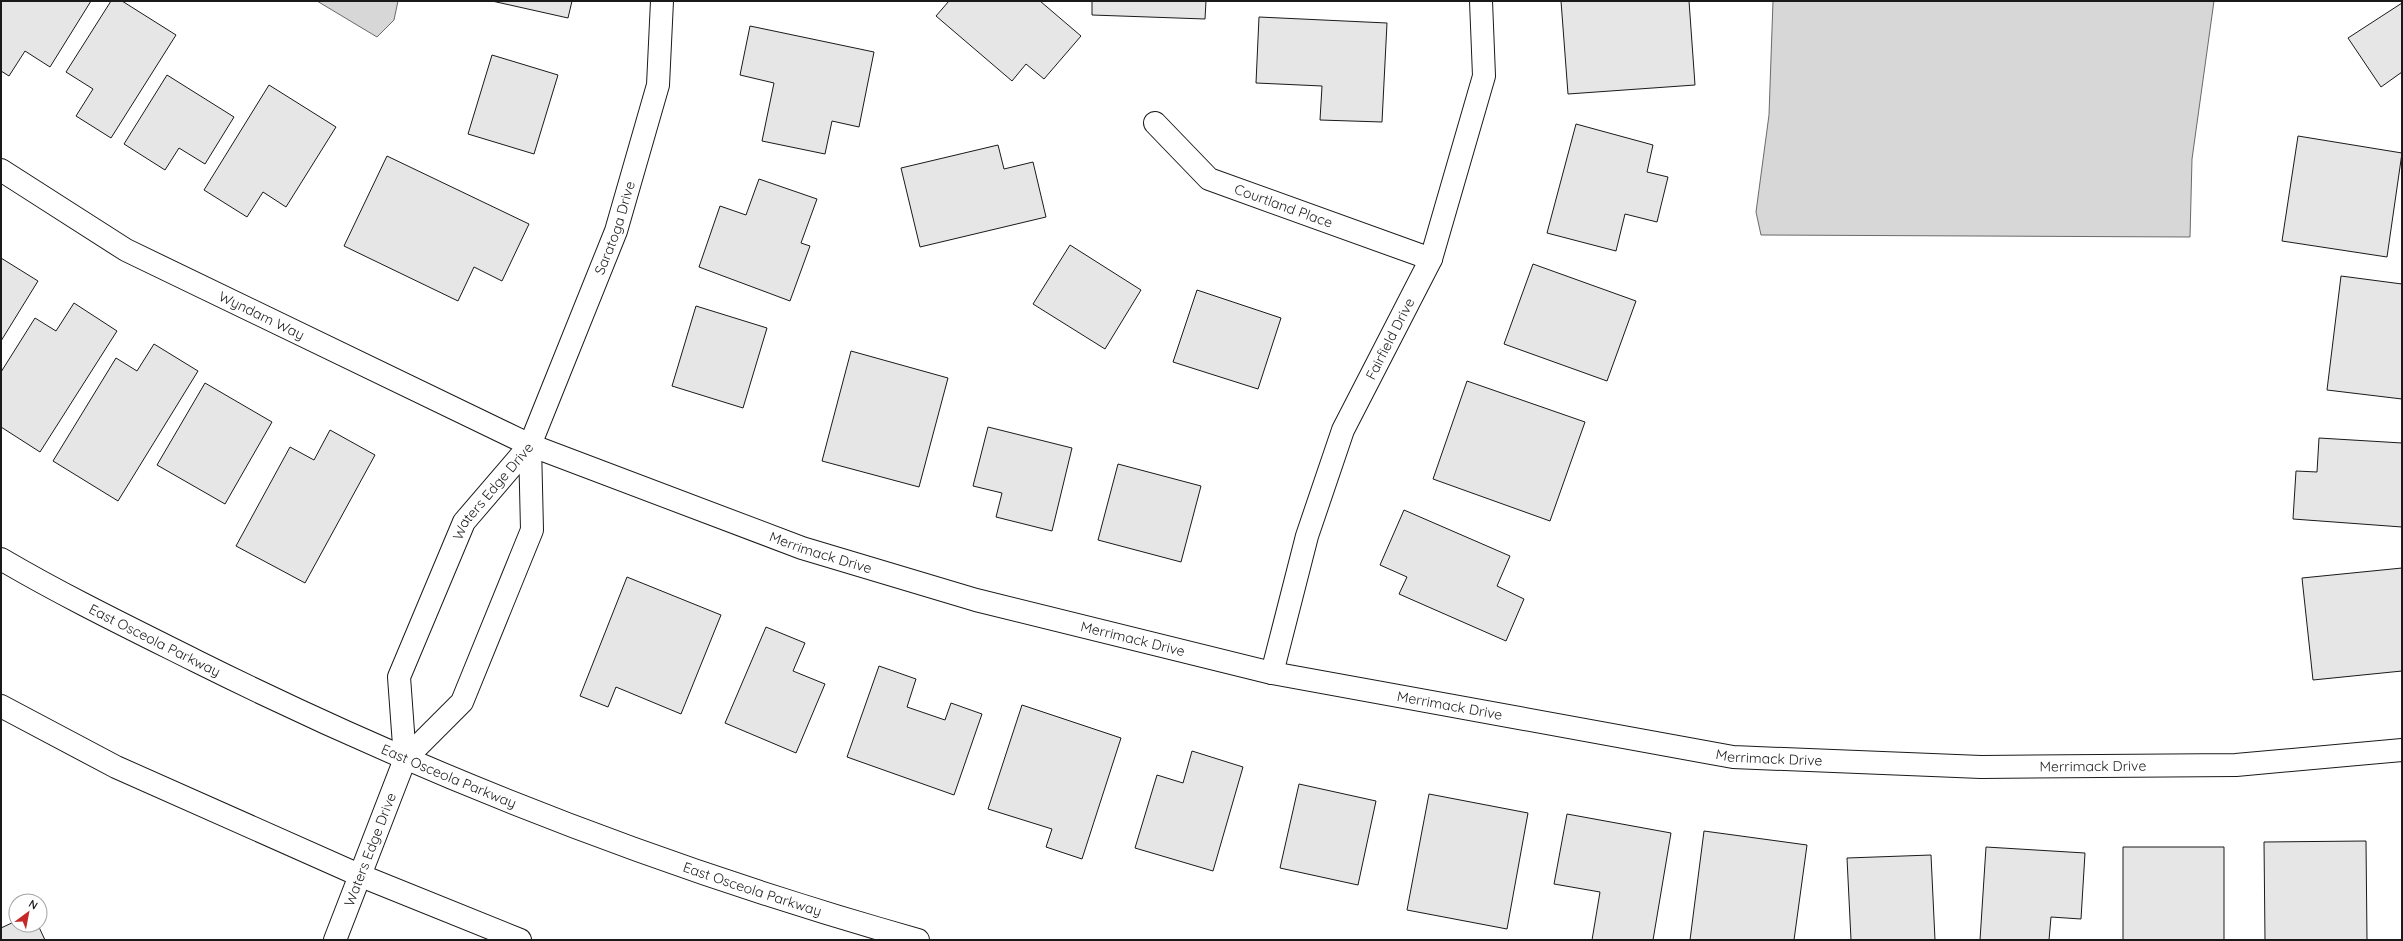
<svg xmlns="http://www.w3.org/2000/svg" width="2403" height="941" font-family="Quicksand,sans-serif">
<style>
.water{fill:#d7d7d7;stroke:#6a6a6a}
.building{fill:#e6e6e6;stroke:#1a1a1a}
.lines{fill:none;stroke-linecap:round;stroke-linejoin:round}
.street-casing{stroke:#1a1a1a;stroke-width:24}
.secondary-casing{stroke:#1a1a1a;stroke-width:24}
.primary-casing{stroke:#1a1a1a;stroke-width:24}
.street{stroke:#fff;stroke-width:22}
.secondary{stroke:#fff;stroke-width:22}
.primary{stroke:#fff;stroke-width:22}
.labels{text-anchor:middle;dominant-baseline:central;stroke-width:3;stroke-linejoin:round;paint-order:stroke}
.street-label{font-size:14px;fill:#1a1a1a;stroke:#fff}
</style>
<rect width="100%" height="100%" fill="#fff"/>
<path class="water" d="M317,1H398L394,20L377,37Z
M1773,1H2214L2192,159L2190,237L1761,235L1756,212L1769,115Z"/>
<path class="building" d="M1,1H91L50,67L25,51L9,76L1,71Z
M111,1H122L176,35L111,138L76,116L93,89L66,72Z
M492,1H572L568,18Z
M949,1H1040L1081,36L1044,79L1026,64L1012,81L936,16Z
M1092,1H1206L1205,19L1092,15Z
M1561,1H1689L1695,85L1568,94Z
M2402,3V72L2381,87L2348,38Z
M1259,17L1387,23L1382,122L1320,120L1322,86L1256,83Z
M750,26L874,52L859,127L832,121L825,154L762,141L774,83L740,75Z
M492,55L558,75L534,154L468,134Z
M167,75L234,117L205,164L179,148L165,170L124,144Z
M269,85L336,127L286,207L263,192L247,217L204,190Z
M1576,124L1653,145L1647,172L1668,177L1657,222L1625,214L1616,251L1547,233Z
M2298,136L2402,153L2387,257L2282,241Z
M998,145L1004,169L1033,162L1046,217L920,247L901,168Z
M387,156L529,224L502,281L474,267L458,301L344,246Z
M759,179L817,199L801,243L810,246L790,301L699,267L720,206L746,215Z
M1070,245L1141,290L1105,349L1033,304Z
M1,258L38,281L1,341Z
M1533,264L1636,301L1607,381L1504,344Z
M2341,276L2402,284V399L2327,390Z
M1197,290L1281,318L1258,389L1173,362Z
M74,303L117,331L40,452L1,427V372L35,318L56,331Z
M696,306L767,328L743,408L672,386Z
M154,344L198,371L118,501L53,461L116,358L137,371Z
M851,351L948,378L919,487L822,461Z
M1467,381L1585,422L1550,521L1433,479Z
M205,383L272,422L225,504L157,465Z
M988,427L1072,448L1052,531L996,517L1002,493L973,486Z
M330,430L375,455L305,583L236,546L290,447L314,460Z
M2319,438L2402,443V527L2293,519L2296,471L2317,472Z
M1118,464L1201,486L1181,562L1098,540Z
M1404,510L1510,556L1497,586L1524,599L1506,641L1399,594L1407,577L1380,565Z
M2402,568V671L2313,680L2302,578Z
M627,577L721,615L681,714L616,687L608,707L580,696Z
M766,627L805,643L793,671L825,684L796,753L725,723Z
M879,666L916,679L907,707L945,720L951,703L982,714L954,795L847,757Z
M1022,705L1121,738L1082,859L1046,847L1052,829L988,809Z
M1192,751L1243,767L1213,871L1135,848L1157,775L1183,783Z
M1299,784L1376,801L1358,885L1280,868Z
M1429,794L1528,813L1507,929L1407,910Z
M1567,814L1671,833L1653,940H1592L1600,892L1554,884Z
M1704,831L1807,845L1794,940H1690Z
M2366,841L2367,940H2265L2264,842Z
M1986,847L2085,853L2081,919L2051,917L2049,940H1980Z
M2123,847H2224V940H2123Z
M1931,855L1935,940H1851L1847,858Z
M16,921V925H38L45,940H1V928Z"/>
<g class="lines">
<g class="street-casing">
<g id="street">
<path id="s1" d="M1155,123L1209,179L1431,259"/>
<path id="s2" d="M1,170L126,250L530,445L802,548L976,600L1272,673L1733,757L1981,767L2236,765L2402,750"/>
<path id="s3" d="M1272,673L1307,536L1343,430L1431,259L1484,76L1481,1"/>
<path id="s4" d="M405,759L399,677L464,522L530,445L616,231L658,85L662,1"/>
<path d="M405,759L462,702L532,530L530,445"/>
</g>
</g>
<g class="secondary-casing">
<g id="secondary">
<path id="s5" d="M335,940L405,759"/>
</g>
</g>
<g class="primary-casing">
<g id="primary">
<path id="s6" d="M1,559C64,596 130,628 196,661C427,776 669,870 918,940"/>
<path d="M1,706L116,767L359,875L520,940"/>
</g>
</g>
<use href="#street" class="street"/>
<use href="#secondary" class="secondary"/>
<use href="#primary" class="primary"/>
</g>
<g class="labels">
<g class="street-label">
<text stroke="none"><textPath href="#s1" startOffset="157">Courtland Place</textPath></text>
<text stroke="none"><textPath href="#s4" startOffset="585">Saratoga Drive</textPath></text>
<text stroke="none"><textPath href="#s2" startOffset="299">Wyndam Way</textPath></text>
<text stroke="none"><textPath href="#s3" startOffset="356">Fairfield Drive</textPath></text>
<text stroke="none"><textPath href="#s4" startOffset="292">Waters Edge Drive</textPath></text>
<text stroke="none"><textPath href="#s2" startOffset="907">Merrimack Drive</textPath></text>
<text stroke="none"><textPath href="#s2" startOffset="1231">Merrimack Drive</textPath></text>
<text stroke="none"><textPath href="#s6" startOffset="174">East Osceola Parkway</textPath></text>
<text stroke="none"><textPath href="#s2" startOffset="1555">Merrimack Drive</textPath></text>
<text stroke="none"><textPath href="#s2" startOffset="1879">Merrimack Drive</textPath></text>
<text stroke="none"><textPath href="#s2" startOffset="2203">Merrimack Drive</textPath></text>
<text stroke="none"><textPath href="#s6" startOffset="498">East Osceola Parkway</textPath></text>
<text stroke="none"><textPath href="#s5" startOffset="97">Waters Edge Drive</textPath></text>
<text stroke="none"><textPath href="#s6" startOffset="822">East Osceola Parkway</textPath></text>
</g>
</g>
<rect width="2403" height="941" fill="none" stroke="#1a1a1a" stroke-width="4"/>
<g transform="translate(28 913) rotate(32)"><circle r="19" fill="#ffffff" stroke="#a3a3a3"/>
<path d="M0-3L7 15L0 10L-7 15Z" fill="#c62828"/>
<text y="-6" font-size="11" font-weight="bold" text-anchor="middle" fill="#1a1a1a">N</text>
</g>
</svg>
